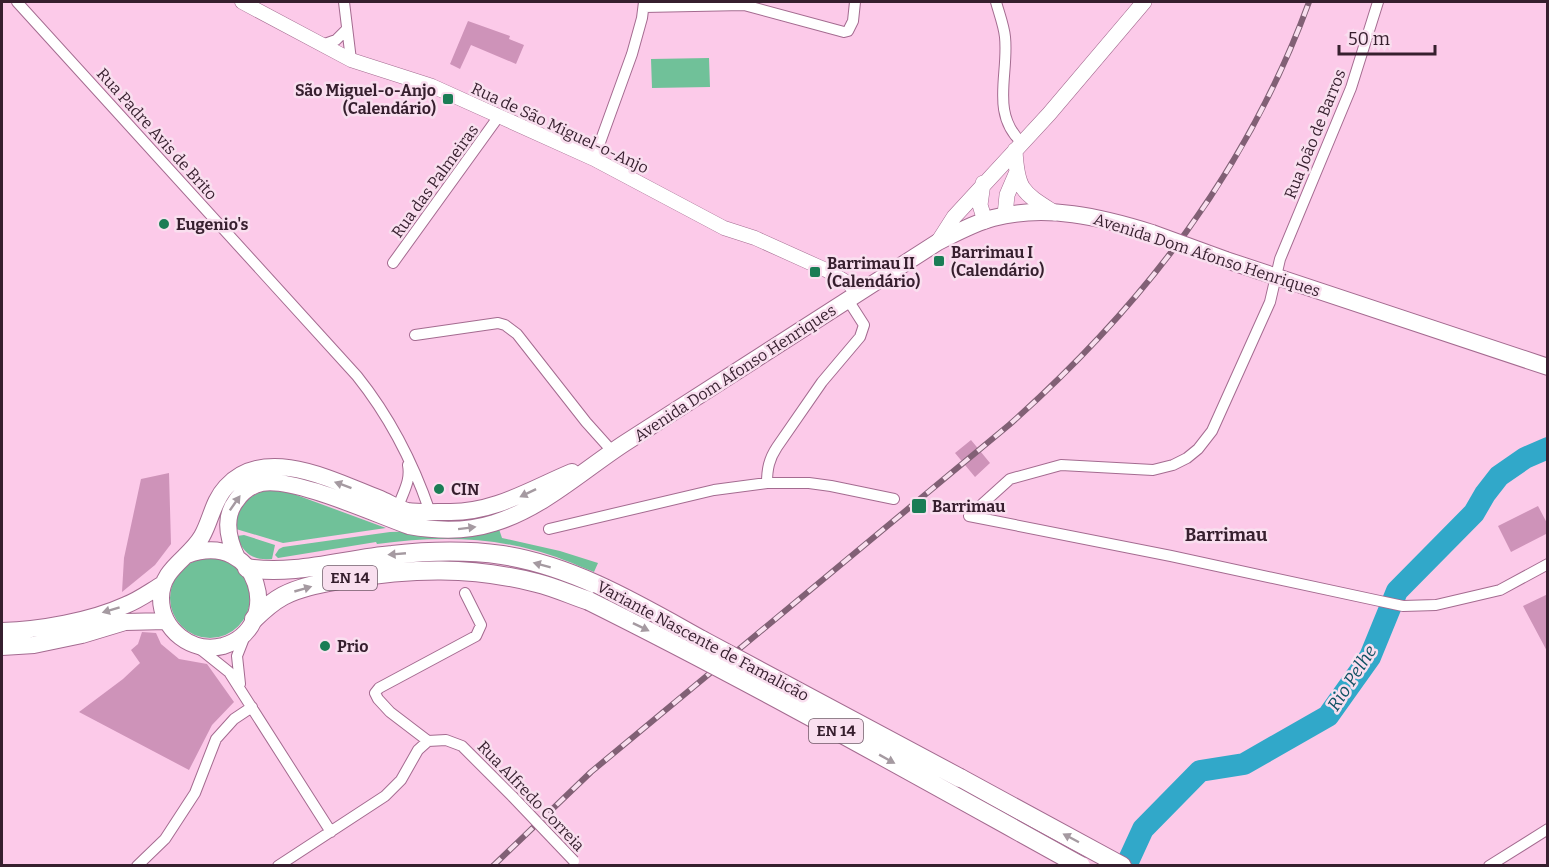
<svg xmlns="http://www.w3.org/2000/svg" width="1549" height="867" font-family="Bitter,serif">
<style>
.green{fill:#70c199}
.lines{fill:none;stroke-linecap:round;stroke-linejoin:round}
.river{stroke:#31a8c9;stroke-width:22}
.building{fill:#ce93b9}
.minor-casing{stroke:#a46b90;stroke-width:12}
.tertiary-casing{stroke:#a46b90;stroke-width:15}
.secondary-casing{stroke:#a46b90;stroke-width:16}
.primary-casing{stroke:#a46b90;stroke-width:18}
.trunk-casing{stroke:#a46b90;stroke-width:20}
.minor{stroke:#fff;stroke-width:10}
.tertiary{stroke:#fff;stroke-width:14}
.secondary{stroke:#fff;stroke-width:15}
.primary{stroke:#fff;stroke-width:16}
.trunk{stroke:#fff;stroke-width:18}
.rail-casing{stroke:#816075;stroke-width:6}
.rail{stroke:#f9dfef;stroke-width:4;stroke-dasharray:11;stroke-linecap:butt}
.minor-bridge-casing{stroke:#a46b90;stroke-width:12;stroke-linecap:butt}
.primary-bridge-casing{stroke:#a46b90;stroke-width:18;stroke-linecap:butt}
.trunk-bridge-casing{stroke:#a46b90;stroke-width:20;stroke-linecap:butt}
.minor-bridge{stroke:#fff;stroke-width:10}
.primary-bridge{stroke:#fff;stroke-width:16}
.trunk-bridge{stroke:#fff;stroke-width:18}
.oneway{fill:#a59aa1}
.poi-dot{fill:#1a7d55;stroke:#f9dfef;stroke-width:2}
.labels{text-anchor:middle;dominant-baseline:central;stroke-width:5;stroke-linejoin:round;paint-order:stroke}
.shield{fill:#f9dfef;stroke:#705968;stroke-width:1.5}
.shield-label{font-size:15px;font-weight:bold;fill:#361f2e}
.poi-label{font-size:16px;font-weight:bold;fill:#361f2e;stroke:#f9dfef;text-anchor:start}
.street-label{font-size:16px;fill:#361f2e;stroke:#f9dfef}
.neighbourhood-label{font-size:18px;font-weight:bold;fill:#361f2e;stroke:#f9dfef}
.water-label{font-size:18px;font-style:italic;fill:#125264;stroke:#f9dfef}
</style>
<rect width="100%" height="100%" fill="#fccae9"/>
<path class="green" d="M709,58L710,87L652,88L651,59Z
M269,490L291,493L386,528L283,543L236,529C236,507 248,494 269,490Z
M499,529L502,538L560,551L598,563L594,572C574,564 554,555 533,550C482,536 429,537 377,544L376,542L278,558L275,555L279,549L283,547L390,532Z
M244,535L275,545L272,559C254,561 243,554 237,536Z
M170 598a40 40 0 1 1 80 0a40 40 0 1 1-80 0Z"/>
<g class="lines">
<path class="river" d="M1126,866L1143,829L1200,771L1244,764L1328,716L1370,657L1397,591L1474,513L1485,494L1499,476L1525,458L1548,448"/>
</g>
<path class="building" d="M468,21L510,36L509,39L524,45L516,64L471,45L460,69L450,64Z
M971,440L990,463L975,477L955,453Z
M169,473L171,544L155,565L122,592L124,558L141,479Z
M1538,506L1548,525V533L1511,552L1498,526Z
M1548,594V653L1523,606Z
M142,632L156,633L161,644L179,659L207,664L234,702L212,725L189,770L79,712L123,679L140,663L131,650L138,644Z"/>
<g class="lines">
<g class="minor-casing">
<path id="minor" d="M17,2L357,376C389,416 413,462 430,512
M344,2L351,60
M996,2C999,13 1004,26 1005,37C1009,75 990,113 1022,143
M644,7L744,5L844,32L848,31L853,21L855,2
M322,45L336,40L346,30
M594,159L632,54L642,18L644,2
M393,263L499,116
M415,335L498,323L505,325L517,334L586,422L612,451
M767,483C767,469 769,459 777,447L822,382L860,337L864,325L848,300
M398,507C403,492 411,481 408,465
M969,516L1010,479L1061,465L1153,470L1173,465L1187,458L1198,449L1212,431L1270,302L1280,259L1351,88L1378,2
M969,516L1171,556L1403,606L1436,605L1500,590L1548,564
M549,529L714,490L767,483H809L831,486L894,499
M465,593L481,625L476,636L379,688L375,693L378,699L390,712L428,741L446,740L462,746L513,797
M199,648L229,672L331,832
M240,684L237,656L246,633
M137,866L165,839L195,793L216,739L234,719L252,707
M278,866L385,796L401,780L418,750L428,741
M1489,866L1548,829"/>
</g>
<g class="tertiary-casing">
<path id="tertiary" d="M242,2L351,60L432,86L594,159L724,228L755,238L826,270L848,283L859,293"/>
</g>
<g class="secondary-casing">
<path id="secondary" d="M1015,150C1017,190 1022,192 1055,213
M983,183L980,205L985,221
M1005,215L1007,195L1016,174
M938,242L954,217L1049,114L1144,2"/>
</g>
<g class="primary-casing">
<path id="primary" d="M1226,260L1548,367
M187,555C260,528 285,628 223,646C192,654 161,630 161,598C161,568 189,559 202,536C211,520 213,501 226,487C265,444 334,481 378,498C388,502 397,508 407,511C420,513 435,512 448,512C494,513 531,489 572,472
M237,558C228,539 223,518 236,501C242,492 252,485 262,483C294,477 375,514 409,526C437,531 466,532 494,523C543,508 582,471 625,443C730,376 834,308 938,242C956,233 974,223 993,218C1046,204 1101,217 1152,233
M2,631C40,630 91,621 126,605C139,600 151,591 163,584
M2,647L34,645L82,635L125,622L166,621"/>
</g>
<g class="trunk-casing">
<path id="trunk" d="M247,568C293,576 346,559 392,555C428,551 466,550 502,555C574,566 639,605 702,640
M254,619C263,610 272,602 283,596C302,586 325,583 345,579C411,568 471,566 537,583C554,587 571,595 589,601
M960,778L1122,866"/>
</g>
<use href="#minor" class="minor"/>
<use href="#tertiary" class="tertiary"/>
<use href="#secondary" class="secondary"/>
<use href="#primary" class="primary"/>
<use href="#trunk" class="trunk"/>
<g class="rail-casing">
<path id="rail" d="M493,866L591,772L1009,425C1143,306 1247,171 1309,2"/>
</g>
<use href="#rail" class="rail"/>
<g class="minor-bridge-casing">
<path id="minor-bridge" d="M513,797L574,861"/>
</g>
<g class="primary-bridge-casing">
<path id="primary-bridge" d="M1152,233L1226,260"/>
</g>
<g class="trunk-bridge-casing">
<path id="trunk-bridge" d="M589,601C756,684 918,776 1081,866
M702,640L960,778"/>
</g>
<use href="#minor-bridge" class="minor-bridge"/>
<use href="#primary-bridge" class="primary-bridge"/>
<use href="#trunk-bridge" class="trunk-bridge"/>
</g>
<defs><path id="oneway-solid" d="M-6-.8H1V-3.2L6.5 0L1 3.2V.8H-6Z" transform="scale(1.5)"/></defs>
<g class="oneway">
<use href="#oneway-solid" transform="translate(343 485) rotate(-160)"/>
<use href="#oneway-solid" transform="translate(528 493) rotate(154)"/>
<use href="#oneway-solid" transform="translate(235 503) rotate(-55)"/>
<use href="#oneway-solid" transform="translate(467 528) rotate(-7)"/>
<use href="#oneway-solid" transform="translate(397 554) rotate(175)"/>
<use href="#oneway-solid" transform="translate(542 565) rotate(-165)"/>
<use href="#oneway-solid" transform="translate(303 589) rotate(-16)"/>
<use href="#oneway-solid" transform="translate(111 610) rotate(163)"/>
<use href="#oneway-solid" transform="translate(641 627) rotate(26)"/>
<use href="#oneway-solid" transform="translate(887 759) rotate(29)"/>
<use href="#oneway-solid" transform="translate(1071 838) rotate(-152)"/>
</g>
<g class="poi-dot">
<rect x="442" y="93" width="12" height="12" rx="3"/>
<circle cx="164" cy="224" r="6"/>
<rect x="933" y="255" width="12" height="12" rx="3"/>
<rect x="809" y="266" width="12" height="12" rx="3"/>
<circle cx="439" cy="489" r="6"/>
<rect x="911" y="498" width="16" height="16" rx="3"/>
<circle cx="325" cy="646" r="6"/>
</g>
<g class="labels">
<g class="shield">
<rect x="323" y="566" width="54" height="24" rx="4.5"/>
<rect x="809" y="719" width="54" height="24" rx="4.5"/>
</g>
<g class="shield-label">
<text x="350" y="578">EN 14</text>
<text x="836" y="731">EN 14</text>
</g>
<g class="poi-label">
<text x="436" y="90" text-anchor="end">São Miguel-o-Anjo<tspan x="436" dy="18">(Calendário)</tspan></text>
<text x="176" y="224">Eugenio's</text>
<text x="951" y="252">Barrimau I<tspan x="951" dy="18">(Calendário)</tspan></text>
<text x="827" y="263">Barrimau II<tspan x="827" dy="18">(Calendário)</tspan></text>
<text x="451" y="489">CIN</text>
<text x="932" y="506">Barrimau</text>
<text x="337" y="646">Prio</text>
</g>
<g class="street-label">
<text transform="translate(560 128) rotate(25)">Rua de São Miguel-o-Anjo</text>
<text transform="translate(157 134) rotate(48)">Rua Padre Avis de Brito</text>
<text transform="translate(1315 134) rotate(-68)">Rua João de Barros</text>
<text transform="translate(435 181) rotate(-54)">Rua das Palmeiras</text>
<text transform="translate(1207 255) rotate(18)">Avenida Dom Afonso Henriques</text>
<text transform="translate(735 373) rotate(-33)">Avenida Dom Afonso Henriques</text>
<text transform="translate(703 641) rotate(28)">Variante Nascente de Famalicão</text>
<text transform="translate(531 796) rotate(46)">Rua Alfredo Correia</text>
</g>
<g class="neighbourhood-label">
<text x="1226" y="535">Barrimau</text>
</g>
<g class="water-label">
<text transform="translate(1352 678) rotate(-57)">Rio Pelhe</text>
</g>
</g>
<rect width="1549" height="867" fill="none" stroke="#361f2e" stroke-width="6"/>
<path d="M1339 45v9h96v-9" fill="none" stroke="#361f2e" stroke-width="3"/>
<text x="1348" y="45" font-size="18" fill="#361f2e" stroke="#f9dfef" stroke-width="4.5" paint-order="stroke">50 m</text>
</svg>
